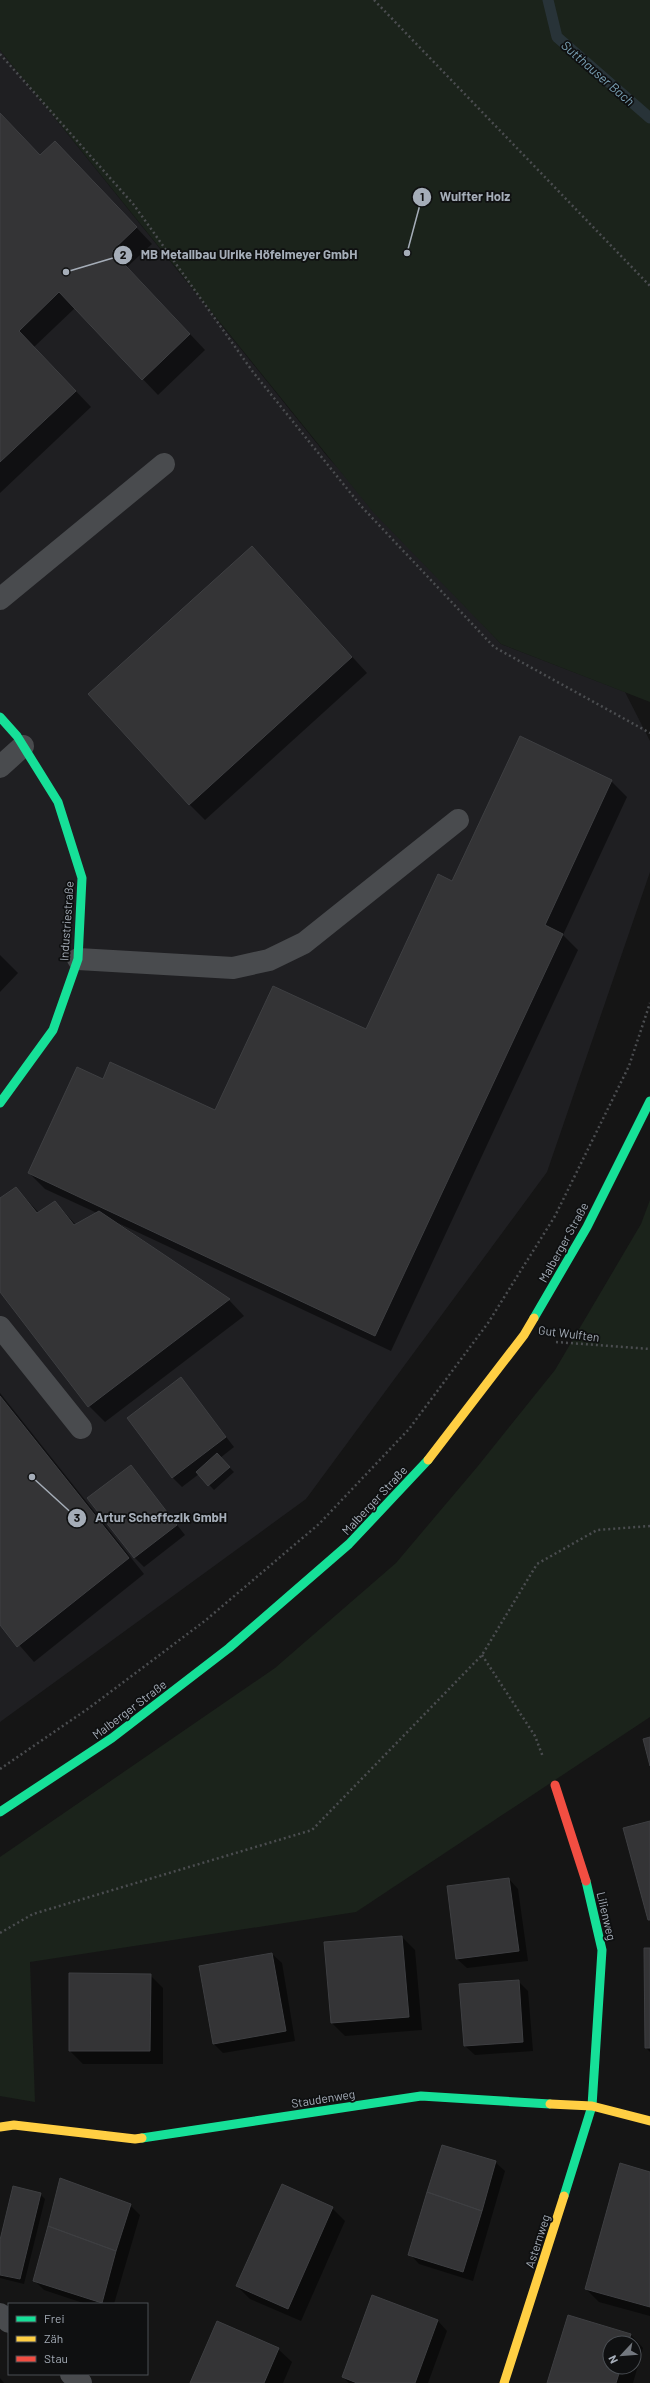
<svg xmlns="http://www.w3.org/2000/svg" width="650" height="2383" font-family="Barlow,sans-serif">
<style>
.built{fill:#1f1f22}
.green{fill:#1b231b}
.shadow{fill:#0007;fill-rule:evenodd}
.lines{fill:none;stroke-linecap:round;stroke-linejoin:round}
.stream{stroke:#283338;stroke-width:11}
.building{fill:#343436;stroke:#3e3f42}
.path{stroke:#4b4d50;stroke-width:2.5;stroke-dasharray:2 3;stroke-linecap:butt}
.lane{stroke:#494b4e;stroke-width:22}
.street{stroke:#494b4e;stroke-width:22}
.fast{stroke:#16e098;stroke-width:9}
.slow{stroke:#ffcf43;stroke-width:9}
.jam{stroke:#f24e42;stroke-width:9}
.labels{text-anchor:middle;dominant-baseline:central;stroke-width:3.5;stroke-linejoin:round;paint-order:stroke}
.street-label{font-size:12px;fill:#a5adb8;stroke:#0f1011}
.water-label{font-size:13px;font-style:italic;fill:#7aa1b5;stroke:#0f1011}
.leader{fill:none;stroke:#a5adb8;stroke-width:1.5}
.callout-dot{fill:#a5adb8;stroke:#0f1011;stroke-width:1.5}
.mark-label{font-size:12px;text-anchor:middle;font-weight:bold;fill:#111}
.callout-label{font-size:13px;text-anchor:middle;font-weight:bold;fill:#a5adb8;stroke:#0f1011;stroke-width:3.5;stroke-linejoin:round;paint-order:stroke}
</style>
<rect width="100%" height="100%" fill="#151515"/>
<path class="built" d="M0,50L327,456L501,644L625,692L650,741V872L547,1172L306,1499L0,1722Z"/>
<path class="green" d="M0,0H650V702L501,644L373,512L0,50Z
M650,1200V1717L356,1912L30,1962L35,2102L0,2096V1857L275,1668L396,1563L478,1466L555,1370L641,1224Z"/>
<path class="shadow" d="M0,113L40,156L71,158L152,244L127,267L205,350L158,395L75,308L34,347L91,407L0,493Z
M252,547L367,673L205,820L189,804Z
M611,781L627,797L563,935L578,950L391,1351L118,1223L229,1300L244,1316L105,1422L89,1406L0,1290V1200L16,1188L39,1213L55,1202L76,1225L97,1213L45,1189L29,1173L103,1080L216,1112L367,1030L452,882Z
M0,955L18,973L0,992Z
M181,1379L234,1447L220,1458L234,1472L214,1490L199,1474L182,1487L172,1477Z
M0,1393L144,1574L34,1662L0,1623Z
M131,1466L185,1535L144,1567L134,1557Z
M509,1879L518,1889L528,1961L467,1968L457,1959Z
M402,1937L415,1950L422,2030L345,2036L332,2023Z
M650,1949V2052L646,2048Z
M272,1954L282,1963L295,2041L223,2053L214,2044Z
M150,1975L163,1988V2064H83L70,2051Z
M518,1981L528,1991L533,2051L475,2055L465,2046Z
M495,2162L505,2171L473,2281L419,2264L410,2254Z
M650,2173V2316L599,2302L586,2289Z
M40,2194L45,2199L24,2284L0,2278V2244Z
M130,2205L140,2215L114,2304H86L44,2290L35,2281Z
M332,2208L345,2221L301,2321L250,2299L237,2286Z
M372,2297L438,2321L447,2331L428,2383H349L343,2377Z
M568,2316L630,2334L643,2348L633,2383H548ZM610,2343H634V2367H610Z
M278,2349L292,2362L283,2383H191Z
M0,2378L4,2383H0Z"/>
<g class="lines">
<path class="stream" d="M548,0L557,37L650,118"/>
</g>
<path class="building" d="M0,113L40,155L55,141L137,227L112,251L190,334L142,380L59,292L19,331L76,391L0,462Z
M252,546L352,657L189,805L88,694Z
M520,736L612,780L545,925L563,934L375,1336L28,1173L77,1067L103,1079L110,1062L215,1110L273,986L366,1029L438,874L452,881Z
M16,1187L37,1213L55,1201L74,1225L99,1211L230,1299L88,1407L0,1292V1198Z
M181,1377L226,1437L172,1478L127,1418Z
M0,1396L129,1558L17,1647L0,1625Z
M217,1453L230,1467L208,1486L196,1472Z
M131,1465L177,1525L134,1558L87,1498Z
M650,1737V1766L643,1739Z
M650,1821V1920H648L623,1828Z
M509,1878L519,1951L456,1959L447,1886Z
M402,1936L409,2017L331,2023L324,1942Z
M644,1948H650V2048H645Z
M272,1953L286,2031L213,2044L199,1966Z
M69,1973L151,1974L150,2051H69Z
M519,1980L523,2042L464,2046L459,1984Z
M442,2145L496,2161L482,2211L427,2192Z
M620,2163L650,2172V2307L585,2289Z
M60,2178L131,2204L116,2251L48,2226Z
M282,2184L333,2207L288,2309L236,2286Z
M13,2186L41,2193L20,2279L0,2275V2240Z
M427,2192L482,2211L463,2272L408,2255Z
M48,2226L116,2251L102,2303L33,2281Z
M372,2295L438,2320L415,2383H357L342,2377Z
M568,2315L631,2334L628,2343H610V2367H621L616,2383H547Z
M217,2321L279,2348L264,2383H190Z"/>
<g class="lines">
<path class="path" d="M374,0L650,286
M0,54L134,205L253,372L361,506L494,647L650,733
M556,1342L650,1349
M482,1655L535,1736L543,1757
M0,1769L89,1708L206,1620L319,1524L409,1429L488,1323L555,1216L629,1066L650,1003
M0,1933L33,1914L312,1830L482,1655L537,1564L597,1530L650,1526"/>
<path class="lane" d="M0,599L164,464
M0,767L23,746
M78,959L233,968L269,960L304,943L458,820
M0,1327L81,1428"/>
<path class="street" d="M0,2314L9,2322
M71,2374L81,2383"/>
<path class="fast" d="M0,717L17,736L58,802L82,878L78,959L53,1030L0,1103
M534,1318L587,1227L650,1101
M0,1812L112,1738L229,1648L349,1544L428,1460
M142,2138L421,2096L550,2104
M564,2196L592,2106L602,1950L586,1881"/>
<path class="slow" d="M428,1460L524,1335L534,1318
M550,2104L592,2106L650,2121
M0,2127L14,2125L135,2139L142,2138
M504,2383L564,2196"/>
<path class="jam" d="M555,1785L586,1881"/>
</g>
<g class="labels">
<g class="street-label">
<text transform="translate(66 921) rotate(-86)">Industriestraße</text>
<text transform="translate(563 1242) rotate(-61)">Malberger Straße</text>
<text transform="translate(569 1333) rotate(7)">Gut Wulften</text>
<text transform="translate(374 1500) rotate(-47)">Malberger Straße</text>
<text transform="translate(129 1709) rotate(-37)">Malberger Straße</text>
<text transform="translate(607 1916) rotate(77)">Lilienweg</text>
<text transform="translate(323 2098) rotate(-9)">Staudenweg</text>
<text transform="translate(537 2241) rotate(-72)">Asternweg</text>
</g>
<g class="water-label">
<text transform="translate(598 73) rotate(41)">Sutthauser Bach</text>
</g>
</g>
<path class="leader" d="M407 253L422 197M66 272L123 255M32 1477L77 1518"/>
<g class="callout-dot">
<circle cx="407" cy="253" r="4"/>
<circle cx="66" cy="272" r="4"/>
<circle cx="32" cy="1477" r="4"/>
<circle cx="422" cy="197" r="10"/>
<circle cx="123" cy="255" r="10"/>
<circle cx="77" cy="1518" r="10"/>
</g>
<g class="mark-label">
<text x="422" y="201">1</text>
<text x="123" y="259">2</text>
<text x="77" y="1522">3</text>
</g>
<g class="callout-label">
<text x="475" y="201">Wulfter Holz</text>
<text x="249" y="259">MB Metallbau Ulrike Höfelmeyer GmbH</text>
<text x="161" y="1522">Artur Scheffczik GmbH</text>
</g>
<rect x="8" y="2303" width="140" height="72" fill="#0f1011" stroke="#4b4f54"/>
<rect x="16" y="2316" width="20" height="6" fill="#16e098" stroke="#4b4f54"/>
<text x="44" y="2323" font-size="12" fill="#a5adb8">Frei</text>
<rect x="16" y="2336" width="20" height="6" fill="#ffcf43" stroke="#4b4f54"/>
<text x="44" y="2343" font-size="12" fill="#a5adb8">Zäh</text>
<rect x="16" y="2356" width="20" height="6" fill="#f24e42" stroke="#4b4f54"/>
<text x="44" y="2363" font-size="12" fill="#a5adb8">Stau</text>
<g transform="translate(622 2355) rotate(244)"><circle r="19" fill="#0f1011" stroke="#4b4f54"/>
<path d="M0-3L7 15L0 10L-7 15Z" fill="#73787f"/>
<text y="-6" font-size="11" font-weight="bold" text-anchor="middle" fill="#a5adb8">N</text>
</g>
</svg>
